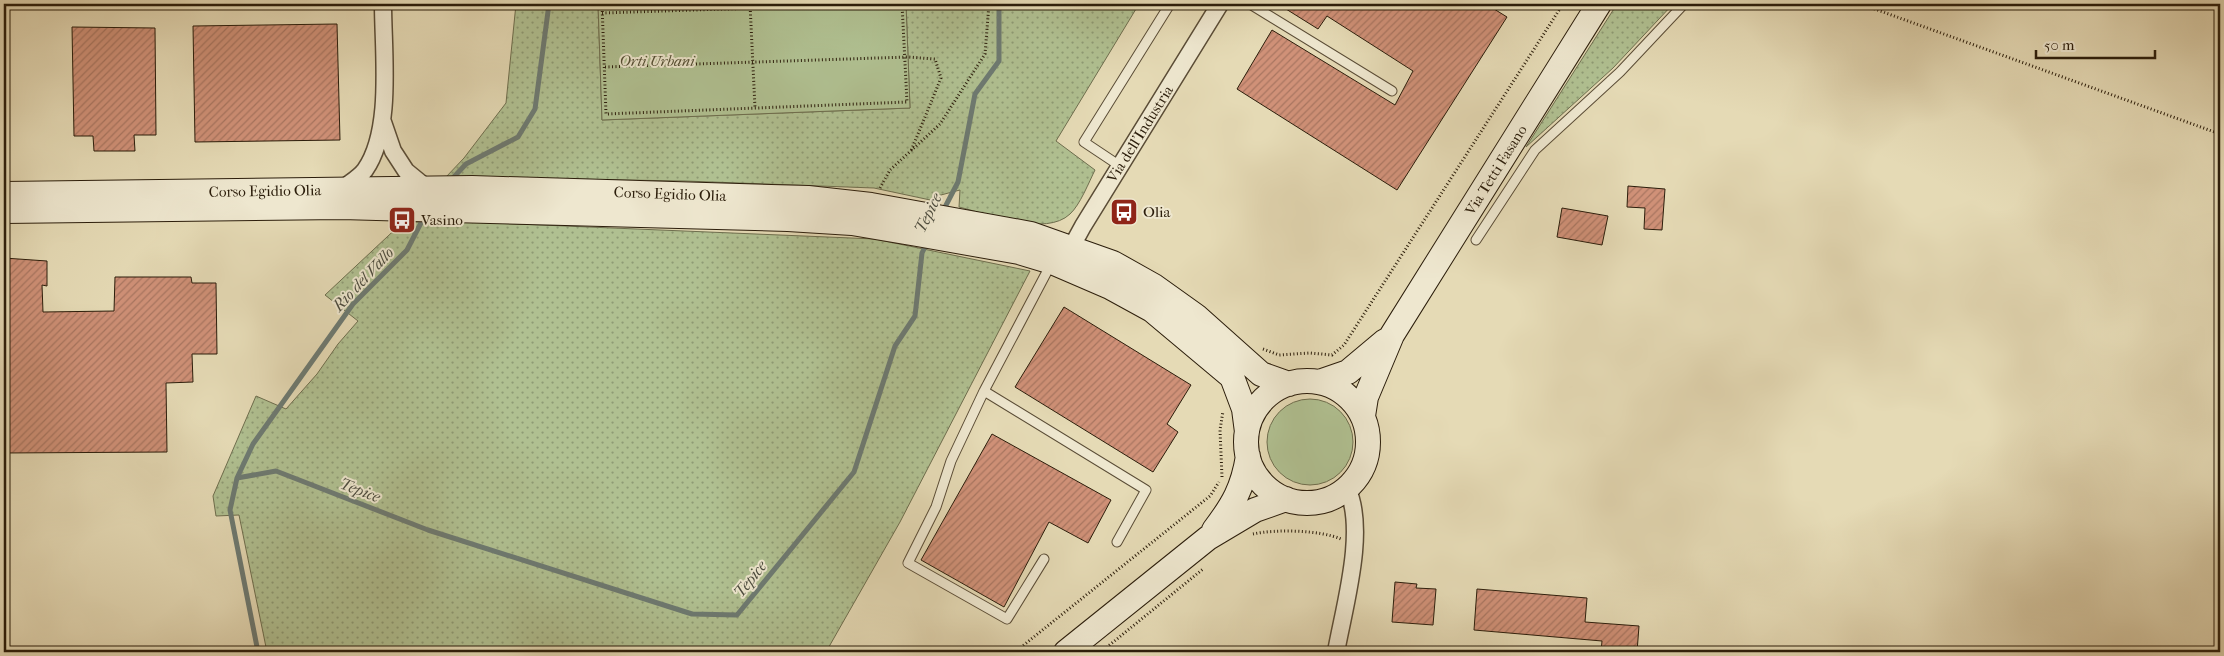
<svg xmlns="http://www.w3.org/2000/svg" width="2224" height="656" font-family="'IM FELL French Canon',serif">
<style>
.grass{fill:url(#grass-dots);stroke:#6e6e4e}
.garden{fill:#b0c091;stroke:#6e6e4e}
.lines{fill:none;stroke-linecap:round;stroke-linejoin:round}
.stream{stroke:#6d7a72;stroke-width:5}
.building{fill:url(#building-hatch);stroke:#2b1d0b}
.lane-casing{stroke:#5a4c36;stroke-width:11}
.street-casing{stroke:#5a4c36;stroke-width:19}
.secondary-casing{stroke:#2b1d0b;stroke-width:26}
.path{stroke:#2b1d0b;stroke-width:3;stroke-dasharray:1 2.5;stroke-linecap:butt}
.lane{stroke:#eee7cf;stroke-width:9}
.street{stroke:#eee7cf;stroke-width:16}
.secondary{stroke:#eee7cf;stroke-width:24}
.labels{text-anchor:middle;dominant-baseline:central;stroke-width:4;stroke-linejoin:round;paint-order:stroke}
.park-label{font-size:15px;font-style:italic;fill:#534e33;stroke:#eee7cf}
.street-label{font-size:15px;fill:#2b1d0b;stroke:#eee7cf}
.poi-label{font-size:15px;fill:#2b1d0b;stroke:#eee7cf;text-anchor:start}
.water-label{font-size:16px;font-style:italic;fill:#4c4c3f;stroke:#eee7cf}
</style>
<defs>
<pattern id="grass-dots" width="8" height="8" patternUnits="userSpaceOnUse" patternTransform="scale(1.25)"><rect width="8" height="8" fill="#b0c091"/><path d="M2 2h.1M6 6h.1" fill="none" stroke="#8f9b75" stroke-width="1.8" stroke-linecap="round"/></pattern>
<pattern id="building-hatch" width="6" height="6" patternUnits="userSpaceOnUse" patternTransform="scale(1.25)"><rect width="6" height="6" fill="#d09178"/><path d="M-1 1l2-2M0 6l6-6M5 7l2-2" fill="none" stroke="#a97661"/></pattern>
</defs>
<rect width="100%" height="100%" fill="#e5dab5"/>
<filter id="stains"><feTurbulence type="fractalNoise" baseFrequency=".004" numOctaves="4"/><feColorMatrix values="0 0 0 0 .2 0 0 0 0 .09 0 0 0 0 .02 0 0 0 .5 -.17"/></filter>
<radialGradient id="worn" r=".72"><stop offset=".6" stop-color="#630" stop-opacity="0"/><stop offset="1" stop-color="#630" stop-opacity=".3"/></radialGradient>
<path class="grass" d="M516,4H598L602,120L910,108L906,4H1139L1056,141L1095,170C1089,182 1080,205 1070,214C1046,237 988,214 959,207L960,190L937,196L935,201L874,188L685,181L446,177L464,158L506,103Z
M1617,4H1673L1613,68L1526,147Z
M403,222H469L875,239L1030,271L900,522L826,652H267L239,515L216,516L213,496L256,396L286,409L317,374L338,344L358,321L325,295Z"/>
<path class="garden" d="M598,4H906L910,108L602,120Z
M1267 442a43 43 0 1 1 86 0a43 43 0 1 1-86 0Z"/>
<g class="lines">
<path class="stream" d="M451,180L466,164L518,137L535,109L549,4
M943,211L958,182L975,94L999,61V4
M237,478L253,444L353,304L407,250L424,217
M258,652L230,510L237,478L276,471L428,530L692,614L737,615L854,472L895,346L915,316L922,253L927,243"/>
</g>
<path class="building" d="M1278,4H1486L1507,17L1397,190L1237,89L1272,30L1395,105L1413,71L1327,16L1318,29Z
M337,24L340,140L195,142L193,26Z
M72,27L155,28L156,135H134L135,151H94L93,136H74Z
M1628,186L1665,189L1662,230L1644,229L1645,208L1627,207Z
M1562,208L1608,216L1602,245L1557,237Z
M4,258L47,261V286L42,285L43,312L114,311L115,277H191L192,283H216L217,354H192L193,382L166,383L167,452L4,453Z
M1064,307L1191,385L1167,424L1178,432L1153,472L1015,387Z
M992,434L1111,500L1088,543L1049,522L1004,607L921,560Z
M1395,582L1417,584L1416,588L1436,589L1433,625L1392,622Z
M1477,589L1587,598L1585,622L1639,626L1637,652H1601L1602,641L1474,630Z"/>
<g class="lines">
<g class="lane-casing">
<path id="lane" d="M1250,4L1392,91
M1120,166L1084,142L1170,4
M1476,240L1535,150L1620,72L1684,4
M984,391L1146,490L1117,542
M1044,559L1007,619L908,563L936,507L951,461L984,391L1051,264"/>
</g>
<g class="street-casing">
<path id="street" d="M383,122L393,151L406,171L428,189
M341,190C348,184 359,178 365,170C393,130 383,53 383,4
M1066,257L1083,226L1220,4
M1336,652C1344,607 1367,530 1347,488"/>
</g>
<g class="secondary-casing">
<path id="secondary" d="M4,194L472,188L808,198L871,205L1031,234L1113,263L1154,286L1196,316L1261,374L1289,384
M4,211L342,207L412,209L788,219L852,223L917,234L1019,252L1052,262L1110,287L1152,310L1232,377L1244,409L1247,432
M1246 442a61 61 0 1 1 122 0a61 61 0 1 1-122 0Z
M1319,382L1348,372L1385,341
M1363,416L1366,397L1392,335L1599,4
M1214,530C1233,505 1243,488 1248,456
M1066,652L1208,538L1255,510L1286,499"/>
</g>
<path class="path" d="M602,4L606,114L907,102L902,4
M750,4L755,108
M1861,4L2220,134
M602,13L879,4
M605,67L908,57L935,59L941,78L911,151
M880,188L890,170L940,124L985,54L989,4
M1263,349L1279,355L1310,353L1332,355L1344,345L1563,4
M1222,477L1220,430L1223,411
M1253,534C1276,529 1320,530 1341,539
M1015,652L1210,496L1219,482
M1101,652L1203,569"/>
<use href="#lane" class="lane"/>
<use href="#street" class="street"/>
<use href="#secondary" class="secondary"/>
</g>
<defs>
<g id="bus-square" transform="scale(1.4375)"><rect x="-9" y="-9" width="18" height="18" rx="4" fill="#8f2418" stroke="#eee7cf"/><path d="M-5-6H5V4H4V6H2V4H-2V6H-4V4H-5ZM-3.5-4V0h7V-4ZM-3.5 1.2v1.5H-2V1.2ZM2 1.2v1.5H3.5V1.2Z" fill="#fff"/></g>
</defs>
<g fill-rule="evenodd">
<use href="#bus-square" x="1124" y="212"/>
<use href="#bus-square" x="402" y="220"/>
</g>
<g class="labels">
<g class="park-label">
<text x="657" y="61">Orti Urbani</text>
</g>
<g class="street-label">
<text transform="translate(1140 134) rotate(-58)">Via dell'Industria</text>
<text transform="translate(1496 170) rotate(-58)">Via Tetti Fasano</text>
<text transform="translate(265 191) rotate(-1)">Corso Egidio Olia</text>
<text transform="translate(670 194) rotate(2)">Corso Egidio Olia</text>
</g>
<g class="poi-label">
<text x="1143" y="212">Olia</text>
<text x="421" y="220">Vasino</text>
</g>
<g class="water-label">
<text transform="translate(928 213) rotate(-64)">Tepice</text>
<text transform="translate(363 279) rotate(-47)">Rio del Vallo</text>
<text transform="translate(360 490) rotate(21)">Tepice</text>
<text transform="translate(750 579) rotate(-51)">Tepice</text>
</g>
</g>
<rect width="2224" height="656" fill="none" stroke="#e5dab5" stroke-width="20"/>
<rect x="5" y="5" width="2214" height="646" fill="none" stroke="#2b1d0b" stroke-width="2.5"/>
<rect x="10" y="10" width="2204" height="636" fill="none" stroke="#2b1d0b"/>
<path d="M2036 50v8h119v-8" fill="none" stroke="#2b1d0b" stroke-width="2.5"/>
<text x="2044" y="50" font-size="15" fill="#2b1d0b" stroke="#eee7cf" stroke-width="4" paint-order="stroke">50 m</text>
<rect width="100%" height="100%" filter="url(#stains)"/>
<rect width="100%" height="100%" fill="url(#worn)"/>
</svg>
